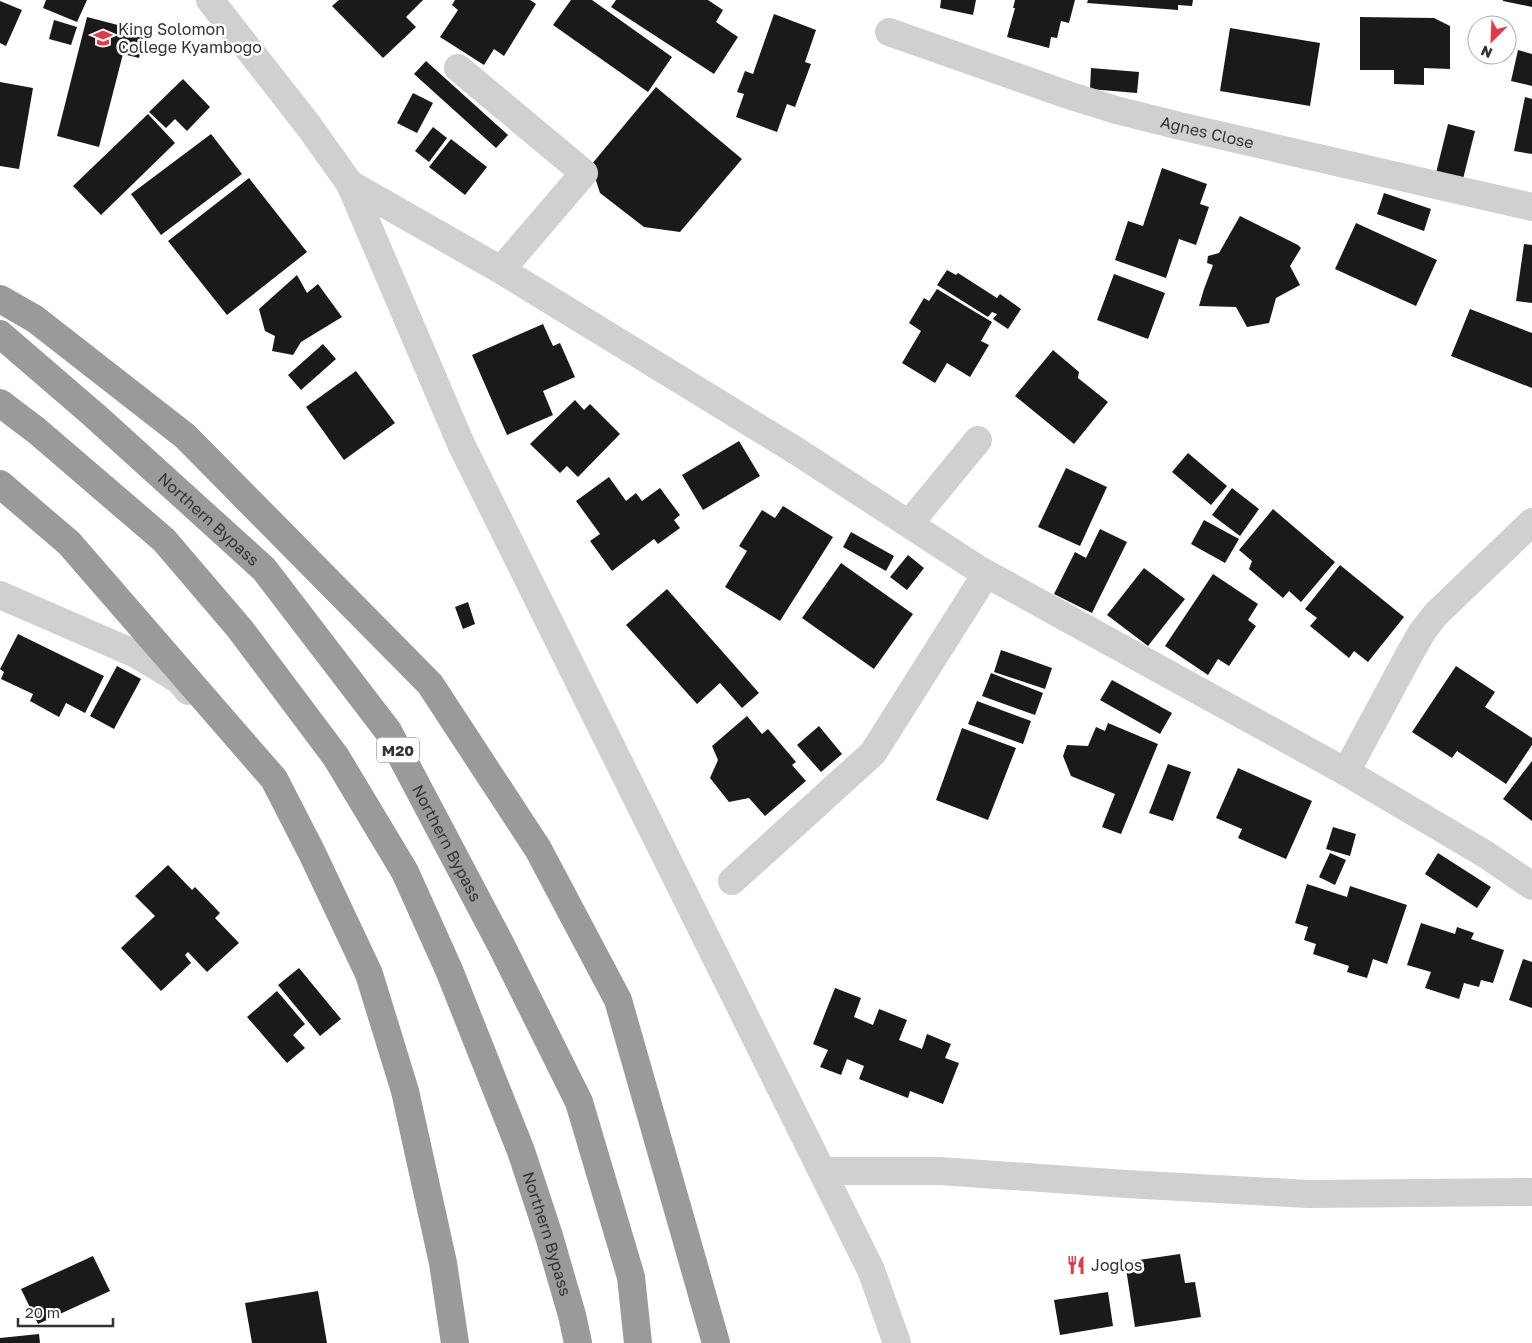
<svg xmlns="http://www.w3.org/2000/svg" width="1532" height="1343" font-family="'Golos Text',sans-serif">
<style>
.building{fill:#1a1a1a}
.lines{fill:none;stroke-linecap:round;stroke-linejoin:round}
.minor{stroke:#d0d0d0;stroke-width:28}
.highway{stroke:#9a9a9a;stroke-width:28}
.labels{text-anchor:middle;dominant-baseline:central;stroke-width:5;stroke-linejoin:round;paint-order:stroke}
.shield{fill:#fff;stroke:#707070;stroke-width:1}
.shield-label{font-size:15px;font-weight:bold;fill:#333}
.poi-label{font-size:16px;fill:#333;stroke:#fff;text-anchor:start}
.street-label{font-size:16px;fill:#333;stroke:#fff}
</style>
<rect width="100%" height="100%" fill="#fff"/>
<path class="building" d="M46,0H87L77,22L43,8Z
M339,0H423L406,17L416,27L383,58L332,6Z
M455,0H530L536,4L504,56L494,49L484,65L440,37L458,10L452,5Z
M571,0H592L672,57L648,92L553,25Z
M616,0H708L723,10L716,22L738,37L714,74L611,7Z
M941,0H976L973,15L940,8Z
M1015,0H1075L1069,23L1061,21L1057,38L1051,37L1049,48L1007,37L1015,8H1013Z
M1088,0H1193L1192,6L1178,5V10L1087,3Z
M1503,0H1532V7L1503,1Z
M0,1L22,10L6,46L0,43Z
M774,14L816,30L805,62L811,64L795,107L787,104L777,132L736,117L744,94L737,92L745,71L753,74Z
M87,17L145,32L139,58L123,54L99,147L57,136Z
M1360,17L1434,18L1450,26V69L1424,68V85L1394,84V70H1360Z
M54,20L77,27L71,45L49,39Z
M1230,28L1320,43L1310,106L1220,91Z
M1518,50L1532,54V86L1511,81Z
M426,61L508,135L496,148L414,74Z
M1091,68L1139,72L1137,93L1090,89Z
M183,79L210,107L187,131L175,119L166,128L149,112Z
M0,82L33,88L19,169L0,166Z
M656,87L742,159L680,232L644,227L600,193L591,165Z
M413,93L433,103L417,133L397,123Z
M1525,97L1532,99V154L1514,151Z
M148,114L175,143L101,215L73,186Z
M1448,124L1475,131L1461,187L1434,181Z
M433,127L447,138L429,162L415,151Z
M211,134L242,174L161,235L131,194Z
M451,139L487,167L465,195L429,167Z
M1162,168L1207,184L1200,204L1209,207L1196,245L1179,239L1166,278L1115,260L1128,221L1143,226Z
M249,178L307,252L227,315L168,241Z
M1384,193L1431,209L1424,231L1377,214Z
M1240,216L1298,245L1301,248L1290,266L1300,285L1276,298L1269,323L1247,327L1236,307L1199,306L1204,289L1213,265L1207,263L1208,256L1219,253Z
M1356,223L1437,260L1416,306L1335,269Z
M1524,244L1532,245V303L1516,301Z
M947,270L956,275L958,273L997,298L1000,294L1021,309L1008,329L993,319L997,314L992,312L988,317L937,285Z
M1114,274L1165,293L1148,339L1097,320Z
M297,275L307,293L318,284L342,317L301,342L293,355L272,351L275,336L265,331L259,309Z
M937,289L992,322L981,341L989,345L970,377L947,363L935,383L902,363L921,331L909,323L924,298L929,301Z
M1470,309L1532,333V388L1451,356Z
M543,324L553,346L560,343L575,377L543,391L553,415L507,435L472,355Z
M323,344L336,359L301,390L288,375Z
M1053,350L1079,372L1078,378L1108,402L1074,444L1015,396Z
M356,371L395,423L344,460L306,407Z
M575,400L584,410L590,404L620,434L578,477L567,466L560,473L530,444Z
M739,441L760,476L703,510L682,475Z
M1188,453L1227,486L1211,505L1172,472Z
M1066,468L1107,487L1080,546L1038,527Z
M609,477L626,501L636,493L642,501L660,488L680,515L674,520L680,528L658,544L654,539L612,571L590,541L600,534L576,501Z
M1232,488L1259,509L1240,536L1212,515Z
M783,506L833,537L780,621L725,587L747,551L739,546L762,510L775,518Z
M1273,509L1335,562L1301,602L1289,591L1283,598L1249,569L1252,561L1239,550Z
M1204,520L1239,539L1225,563L1191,544Z
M1100,529L1127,542L1092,613L1054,594L1075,552L1086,558Z
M851,532L894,556L886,571L843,547Z
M908,555L924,568L907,590L890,577Z
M841,563L913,614L874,669L802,618Z
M1340,565L1404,617L1368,662L1354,651L1349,658L1310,626L1317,618L1305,609Z
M1144,568L1185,599L1148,646L1107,615Z
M1213,574L1258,604L1248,620L1256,626L1229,666L1218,659L1208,675L1165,646Z
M667,589L759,693L742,708L720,683L697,704L626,625Z
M468,602L475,624L463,629L455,607Z
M18,634L104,676L85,713L66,703L59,717L30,701L33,694L1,679L4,672L0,669Z
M1001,650L1052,668L1045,689L994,672Z
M117,666L141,679L114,729L90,716Z
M1456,666L1495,692L1485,707L1532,738V745L1506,784L1457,751L1452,758L1412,732Z
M991,673L1043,693L1035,715L982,696Z
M1112,680L1172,713L1160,734L1100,700Z
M977,701L1031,721L1023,744L968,724Z
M747,716L762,734L768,729L796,762L792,765L806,781L765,816L749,798L729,802L710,778L718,760L712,746Z
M1108,723L1158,744L1121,834L1102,827L1115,794L1071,776L1063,756L1067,745L1088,746L1096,727L1105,731Z
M819,726L842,754L821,772L797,745Z
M962,728L1016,748L988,820L936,800Z
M1532,761V821L1503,799Z
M1168,764L1191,772L1173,821L1149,813Z
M1238,768L1312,801L1286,859L1238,838L1242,829L1216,818Z
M1333,827L1356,834L1350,856L1326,849Z
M1330,853L1346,860L1335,885L1319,877Z
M1438,853L1491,887L1477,908L1425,874Z
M168,865L192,890L195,887L220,913L215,918L239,943L207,972L188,952L185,955L191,963L161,991L121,948L155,916L135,896Z
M1307,884L1347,897L1350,886L1407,905L1387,964L1373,959L1367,978L1347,972L1349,966L1313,954L1316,944L1304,940L1308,927L1295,923Z
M1421,923L1455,934L1457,927L1474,933L1471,939L1504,950L1493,983L1481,980L1479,987L1464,983L1459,999L1425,988L1431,972L1407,965Z
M1523,959L1532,962V1008L1509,1000Z
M299,968L341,1019L320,1036L278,985Z
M835,988L861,998L854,1017L873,1025L879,1009L907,1020L899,1040L922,1049L927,1034L951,1044L945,1058L959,1063L943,1104L910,1091L908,1098L859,1079L864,1066L847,1059L841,1075L820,1067L828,1050L813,1044Z
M277,991L305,1024L293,1035L305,1048L287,1063L247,1017Z
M1180,1254L1185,1283L1195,1282L1201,1317L1135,1327L1125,1262Z
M93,1256L110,1291L38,1324L21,1289Z
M318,1291L327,1343H252L245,1303Z
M1108,1292L1113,1326L1060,1335L1054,1300Z
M39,1334L40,1343H0V1338Z"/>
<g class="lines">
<g class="minor">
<path d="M210,0L308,125L350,184L461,444L871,1270L897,1343"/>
<path id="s1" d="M889,32L1068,95L1116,110L1184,127L1532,207"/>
<path d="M458,68L584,173L501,270"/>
<path d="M350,184L501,270L798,452L978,569L1346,772L1485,854L1532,886"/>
<path d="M909,524L978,440"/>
<path d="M0,595L138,655L179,680L188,691"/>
<path d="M1346,772L1409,655L1422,632L1436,614L1532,522"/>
<path d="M732,881L873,753L986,574"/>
<path d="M822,1171H940L1126,1184L1309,1194L1532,1192"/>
</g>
<g class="highway">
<path d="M0,299L35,319L185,436L430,684L538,849L618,1000L716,1343"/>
<path id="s2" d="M0,334L94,415L264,569L388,731L501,945L579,1102L631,1277L638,1343"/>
<path id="s3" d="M0,403L37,431L164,540L240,629L336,757L405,872L449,970L521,1151L549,1236L572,1315L578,1343"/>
<path d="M0,484L69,543L274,779L312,853L369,974L405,1091L443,1263L455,1343"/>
</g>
</g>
<defs>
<g id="school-bare" transform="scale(1.5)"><path d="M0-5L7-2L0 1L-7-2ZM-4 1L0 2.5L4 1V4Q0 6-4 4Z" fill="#e63946" stroke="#fff" stroke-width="2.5" paint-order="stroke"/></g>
<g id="restaurant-bare" transform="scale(1.5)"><path d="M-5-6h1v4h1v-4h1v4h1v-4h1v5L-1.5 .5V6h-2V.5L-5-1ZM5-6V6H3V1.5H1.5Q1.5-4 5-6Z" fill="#e63946" stroke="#fff" stroke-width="2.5" paint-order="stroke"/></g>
</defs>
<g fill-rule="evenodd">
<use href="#school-bare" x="103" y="38"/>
<use href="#restaurant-bare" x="1076" y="1265"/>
</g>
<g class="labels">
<rect class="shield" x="377" y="737.5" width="42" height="25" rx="4"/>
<g class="shield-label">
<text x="398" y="750">M20</text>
</g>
<g class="poi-label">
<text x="118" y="29">King Solomon<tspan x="118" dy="18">College Kyambogo</tspan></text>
<text x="1091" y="1265">Joglos</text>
</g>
<g class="street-label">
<text stroke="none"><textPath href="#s1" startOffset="334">Agnes Close</textPath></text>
<text stroke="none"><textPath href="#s2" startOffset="279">Northern Bypass</textPath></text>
<text stroke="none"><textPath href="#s2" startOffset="684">Northern Bypass</textPath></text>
<text stroke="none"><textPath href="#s3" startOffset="1014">Northern Bypass</textPath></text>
</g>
</g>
<g transform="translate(1492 40) rotate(204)"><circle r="24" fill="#ffffff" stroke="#adadad"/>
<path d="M0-4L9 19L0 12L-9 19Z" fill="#e63946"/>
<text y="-8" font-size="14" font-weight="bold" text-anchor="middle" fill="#333333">N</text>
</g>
<path d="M18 1318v8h95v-8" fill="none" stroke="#333333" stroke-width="2.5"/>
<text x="25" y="1318" font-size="15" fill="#333333" stroke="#ffffff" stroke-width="4" paint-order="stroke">20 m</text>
</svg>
